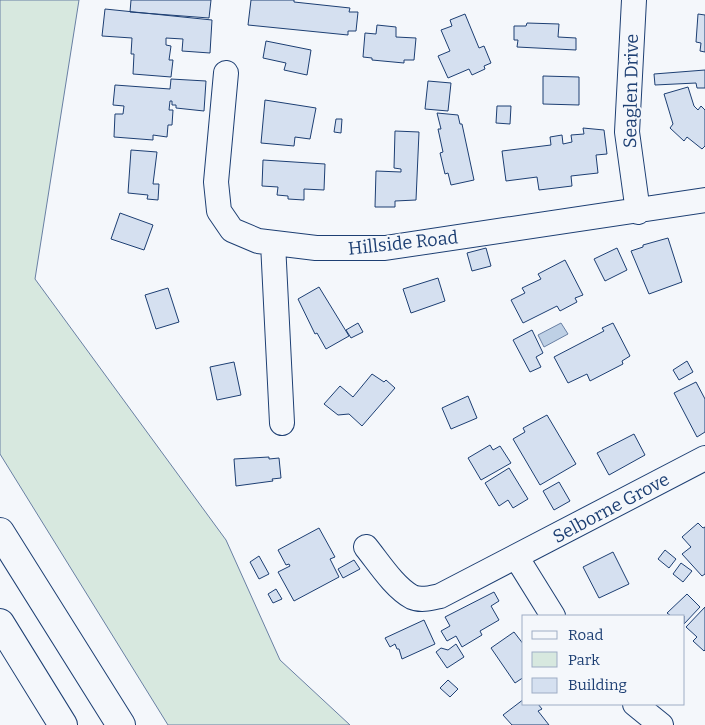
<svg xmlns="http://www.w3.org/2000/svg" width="705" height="725" font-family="Bitter,serif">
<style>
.green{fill:#d7e8df;stroke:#687fa3}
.water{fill:#bed0e5;stroke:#687fa3}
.building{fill:#d5e0f0;stroke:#1d3f73}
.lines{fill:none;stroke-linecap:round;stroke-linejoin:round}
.minor-casing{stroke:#1d3f73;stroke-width:26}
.highway-casing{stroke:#1d3f73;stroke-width:30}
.minor{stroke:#f4f7fb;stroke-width:24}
.highway{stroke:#f4f7fb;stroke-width:28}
.labels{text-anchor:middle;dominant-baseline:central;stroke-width:4;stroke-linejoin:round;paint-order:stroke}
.street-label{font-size:18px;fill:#1d3f73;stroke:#f4f7fb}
</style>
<rect width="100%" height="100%" fill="#f4f7fb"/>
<path class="green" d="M0,0H79L35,279L226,540L280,660L350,725H168L0,454Z"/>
<path class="water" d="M561,323L568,334L544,347L538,335Z"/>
<path class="building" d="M131,0H211L209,18L130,12Z
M251,0H294V2L350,8L349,12H358L356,31H348V35L248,25Z
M105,9L212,20L210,53L182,51L183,39L166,38V45L171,46L169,60H173L171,77L133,74L134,54H131L132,38L102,36Z
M465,14L479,48L484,46L491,63L484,66L485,69L472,75L469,69L448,78L438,56L450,51L441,30L452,26L450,20Z
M698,14L705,15V52L700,51L701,43L696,42Z
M527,23L559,24L558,37L576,38V50L517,47L518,40H514V26H526Z
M377,25L396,27V37L416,38L414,60H404V63L372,60V58L363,57L365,33L376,34Z
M266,41L311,50L307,75L284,70L286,63L263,58Z
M705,70V88H697L696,83L655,85L654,74Z
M543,76L579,77V105L543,104Z
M171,79L206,81L204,111L176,108V105H172V101H170L169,110H173L172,125H168L167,137L153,135V140L114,137L115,114H123L124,106L113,105L115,85L170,89Z
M428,81L451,83L448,111L425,109Z
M688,87L694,106L698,110L701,106L705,110V146L702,149L687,137L684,141L670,128L673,124L664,94Z
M265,100L316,108L310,139L295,137L294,146L261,143Z
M497,106H511L510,124L496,123Z
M437,113L458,115L460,124H462L474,180L451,185L448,173L445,174L440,153L443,152L438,129H441Z
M336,119H342L341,133L334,132Z
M583,128L604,130L607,154L596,155L598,173L571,176L572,186L539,190L537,177L506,181L502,151L551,145L550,137L562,135L563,144L572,142L571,135L584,134Z
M395,131L419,132L416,200L395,201V207H375L376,171L401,172V169L394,168Z
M131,150L157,152L153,184H159L158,200L147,199L148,195L128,193Z
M263,160L325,164L324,190L304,189V200L288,199V196L277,195L278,187L262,186Z
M120,213L153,225L144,250L111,239Z
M668,238L682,282L649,294L631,251L643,247V245Z
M486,248L491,266L472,271L467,253Z
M617,248L627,270L605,281L594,259Z
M565,260L583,295L575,298L577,302L560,311L557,306L523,323L511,300L525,293L522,288L541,279L538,274Z
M438,278L445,301L411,313L403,289Z
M319,287L349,336L326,349L317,333L315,334L298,299Z
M168,288L179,322L156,329L145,295Z
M358,323L363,332L351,338L346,330Z
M613,323L630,356L622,361L623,364L590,381L587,374L568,383L554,357L604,331L602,328Z
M532,330L543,353L536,357L541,367L530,372L513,340Z
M687,361L693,372L679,380L673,370Z
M234,362L241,395L217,400L210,367Z
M372,374L384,382L386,380L395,388L362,426L349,414L338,415L324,404L340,386L353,397Z
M696,382L705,399V432L697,437L674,393Z
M468,396L477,418L451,429L442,408Z
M547,415L576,464L540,485L513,439L525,432L523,428Z
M634,434L645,455L609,475L597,453Z
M490,445L493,450L500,446L511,463L481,480L468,458Z
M269,457V459L279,458L281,478L272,479L273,481L236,486L234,459Z
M509,468L528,499L513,508L508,500L499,506L485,483Z
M559,482L570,501L554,510L543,491Z
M698,523L703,528L705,527V574L702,576L682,554L691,547L682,537Z
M319,528L335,557L330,559L339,577L294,601L278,572L290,566L289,564L286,565L278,550Z
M665,550L676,559L669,568L658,559Z
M613,552L629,584L599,598L583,567Z
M259,556L269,574L259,579L250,562Z
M354,560L360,569L343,578L338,569Z
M681,563L692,571L683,582L673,574Z
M276,589L282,599L273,603L268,594Z
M494,592L499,601L491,606L499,620L480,631L482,635L462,647L456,636L447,641L441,631L450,626L445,617Z
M687,594L700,607L684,624V616H671L667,613Z
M705,607V650L704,651L693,641L697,637L686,627Z
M424,620L435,644L402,659L399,649H397L395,644L390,647L385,638Z
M514,632L524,645V677L515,683L491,648Z
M456,644L464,657L447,668L436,652L441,648L448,650Z
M448,680L458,689L450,697L440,688Z
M524,699V704H538L542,709L538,711L549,725H512L503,715Z"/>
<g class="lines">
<g class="minor-casing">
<path id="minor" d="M634,0L627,132L638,212
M226,73L216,182L219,211L232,230L258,241L316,248H385L705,200
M273,243L282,423
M366,547C379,563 394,587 412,597C421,601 431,598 440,596L705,458
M517,558L553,616
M635,704L661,725"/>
</g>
<g class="highway-casing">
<path id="highway" d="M0,532L121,725
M0,623L63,725"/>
</g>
<use href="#minor" class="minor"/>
<use href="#highway" class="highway"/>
</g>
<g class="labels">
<g class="street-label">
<text transform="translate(631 91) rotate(-89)">Seaglen Drive</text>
<text transform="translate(403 243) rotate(-6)">Hillside Road</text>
<text transform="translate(611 508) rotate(-28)">Selborne Grove</text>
</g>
</g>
<rect x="522" y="615" width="162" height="90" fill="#f4f7fb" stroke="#9eadc5"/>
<rect x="532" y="631" width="25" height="8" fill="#f4f7fb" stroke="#9eadc5"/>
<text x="568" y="640" font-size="15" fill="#1d3f73">Road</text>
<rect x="532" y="652" width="25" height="15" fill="#d7e8df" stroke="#9eadc5"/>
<text x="568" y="665" font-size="15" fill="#1d3f73">Park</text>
<rect x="532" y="678" width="25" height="15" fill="#d5e0f0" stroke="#9eadc5"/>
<text x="568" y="690" font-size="15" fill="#1d3f73">Building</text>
</svg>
